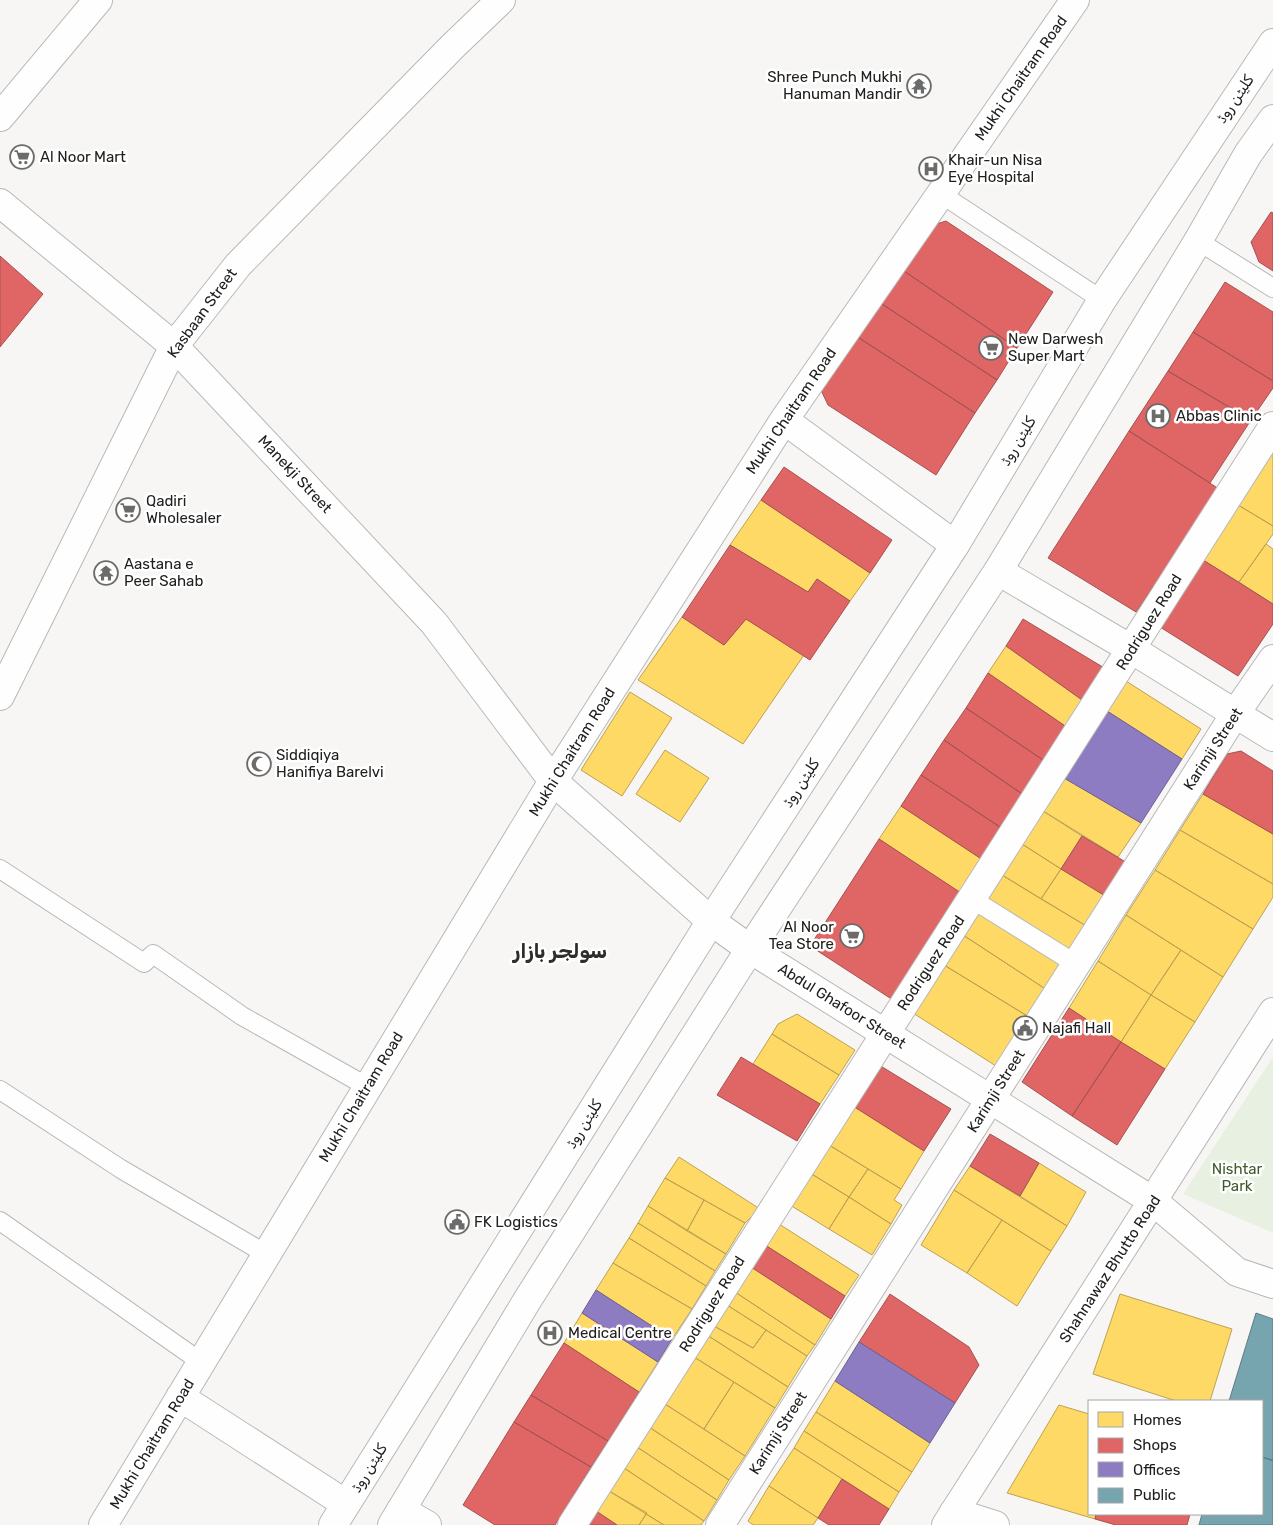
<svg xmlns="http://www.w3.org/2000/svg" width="1273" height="1525" font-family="Rubik,'Noto Naskh Arabic',sans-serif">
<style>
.green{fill:#e8f0e1}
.homes{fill:#ffd966;stroke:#bca251}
.shops{fill:#e06666;stroke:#a65151}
.offices{fill:#8e7cc3;stroke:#6d6092}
.public{fill:#76a5af;stroke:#5c7d84}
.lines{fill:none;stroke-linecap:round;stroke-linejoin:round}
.service-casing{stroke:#b9b8b7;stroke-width:20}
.minor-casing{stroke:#b9b8b7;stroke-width:30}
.tertiary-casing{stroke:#b9b8b7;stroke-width:30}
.secondary-casing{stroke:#b9b8b7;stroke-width:30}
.service{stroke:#fefefe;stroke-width:18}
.minor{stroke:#fefefe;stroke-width:28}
.tertiary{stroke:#fefefe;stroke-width:28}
.secondary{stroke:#fefefe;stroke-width:28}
.labels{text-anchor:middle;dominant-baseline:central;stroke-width:5;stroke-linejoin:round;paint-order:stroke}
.poi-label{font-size:15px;fill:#20201f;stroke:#fff;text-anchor:start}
.street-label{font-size:15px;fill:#20201f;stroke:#fff}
.park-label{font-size:15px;fill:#3f5a2b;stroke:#fff}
.district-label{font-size:20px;font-weight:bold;fill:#2e2e2b;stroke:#fff}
</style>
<rect width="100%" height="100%" fill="#f7f6f5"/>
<path class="green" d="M1273,1057V1233L1183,1194Z"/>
<path class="homes" d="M1273,451V526L1238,505Z
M761,500L870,573L850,601L817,579L808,592L730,545Z
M1238,505L1273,526V534L1239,582L1203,560Z
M1266,544L1273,549V604L1239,582Z
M682,617L724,645L746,619L804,655L743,744L638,680Z
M1006,646L1085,702L1068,728L988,673Z
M1126,681L1201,729L1182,759L1107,711Z
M630,692L672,718L622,796L581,770Z
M665,750L709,778L680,822L636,794Z
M1064,778L1141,823L1118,857L1043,811Z
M1203,794L1273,834V884L1180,830Z
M901,806L983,860L961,893L879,839Z
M1043,811L1082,836L1061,869L1022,844Z
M1180,830L1273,884V897L1253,929L1155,870Z
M1022,844L1061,869L1041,899L1002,875Z
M1061,869L1107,897L1088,927L1041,899Z
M1155,870L1253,929L1223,977L1126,915Z
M1002,875L1088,927L1071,952L986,900Z
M980,910L1064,964L1047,990L963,935Z
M1126,915L1181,950L1151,995L1098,961Z
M963,935L1047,990L1029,1017L944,965Z
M1181,950L1223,977L1195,1022L1151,995Z
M1098,961L1151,995L1121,1042L1069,1008Z
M944,965L1029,1017L996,1066L913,1013Z
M1151,995L1195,1022L1165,1069L1121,1042Z
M797,1014L855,1050L839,1075L772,1034L778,1024Z
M772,1034L839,1075L820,1104L753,1064Z
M853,1106L924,1151L901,1189L829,1145Z
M829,1145L868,1169L849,1197L810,1173Z
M679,1157L760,1209L745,1223L665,1178Z
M1039,1163L1086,1192L1067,1226L1020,1196Z
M970,1166L1067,1226L1051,1251L954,1190Z
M868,1169L901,1189L894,1200L902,1205L891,1224L849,1197Z
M810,1173L849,1197L829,1229L790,1205Z
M665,1178L704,1200L687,1231L648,1206Z
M954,1190L1002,1220L967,1273L921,1245Z
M849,1197L891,1224L872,1255L829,1229Z
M704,1200L745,1223L726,1254L687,1231Z
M648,1206L726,1254L715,1271L638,1223Z
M1002,1220L1051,1251L1017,1306L967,1273Z
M638,1223L715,1271L706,1286L629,1238Z
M779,1224L859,1275L845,1296L765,1245Z
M629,1238L706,1286L692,1309L613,1263Z
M613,1263L692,1309L672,1339L596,1290Z
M751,1267L831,1319L815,1345L735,1292Z
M735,1292L815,1345L807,1356L727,1305Z
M1120,1294L1232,1329L1210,1401H1176L1093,1374Z
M727,1305L766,1330L753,1348L714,1326Z
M582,1313L658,1362L639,1392L564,1343Z
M714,1326L753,1348L766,1330L807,1356L788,1387L707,1335Z
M707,1335L788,1387L775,1408L694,1357Z
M694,1357L734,1382L704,1429L665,1404Z
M835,1381L930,1443L912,1472L816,1412Z
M734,1382L775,1408L745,1456L704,1429Z
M665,1404L745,1456L729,1480L649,1427Z
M1059,1405L1089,1414V1514H1096L1095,1519L1007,1493Z
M816,1412L912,1472L899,1492L804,1431Z
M649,1427L729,1480L717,1500L637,1447Z
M804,1431L899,1492L889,1509L794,1448Z
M637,1447L717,1500L704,1521L624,1468Z
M794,1448L842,1479L818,1518L769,1486Z
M624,1468L704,1521L701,1525H664L609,1491Z
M769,1486L818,1518L813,1525H753L748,1521Z
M609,1491L647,1513L639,1525H617L596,1511Z
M646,1514L664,1525H639Z"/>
<path class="shops" d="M1271,212L1273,213V271L1259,262L1251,242Z
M946,221L1053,292L1017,348L901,269L930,226Z
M0,256L43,294L0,347Z
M901,269L1017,348L997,380L879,302Z
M1225,282L1273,312V381L1193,332Z
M879,302L997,380L975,413L856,336Z
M1193,332L1273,381V388L1251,420L1168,371Z
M856,336L975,413L936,475L828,405L820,388Z
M1168,371L1251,420L1210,483L1129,431Z
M1129,431L1219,489L1136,612L1048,558Z
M784,467L892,540L870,573L761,500Z
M730,545L808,592L817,579L850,601L810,660L746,619L724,645L682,617Z
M1203,560L1273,604V624L1238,676L1160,627Z
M1023,619L1106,669L1085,702L1006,646Z
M988,673L1068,728L1046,762L966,708Z
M966,708L1046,762L1025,796L944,740Z
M944,740L1025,796L1003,829L921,775Z
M1241,751L1273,771V834L1203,794L1227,754Z
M921,775L1003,829L983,860L901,806Z
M1082,836L1129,864L1107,897L1061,869Z
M879,839L961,893L893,1000L810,946Z
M1069,1008L1121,1042L1072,1116L1022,1082Z
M1121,1042L1165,1069L1117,1145L1072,1116Z
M741,1057L820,1104L797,1141L717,1095Z
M879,1065L951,1109L924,1151L853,1106Z
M990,1134L1039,1163L1020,1196L970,1166Z
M765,1245L845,1296L831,1319L751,1267Z
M890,1294L969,1347L979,1365L955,1403L859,1342Z
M564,1343L639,1392L608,1441L531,1395Z
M531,1395L608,1441L591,1467L514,1422Z
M514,1422L591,1467L555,1525H495L463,1505Z
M842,1479L889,1509L879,1525H829L818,1518Z
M596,1511L617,1525H588Z
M1096,1514H1190L1187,1525H1116L1095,1519Z"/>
<path class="offices" d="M1107,711L1182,759L1141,823L1064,778Z
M596,1290L672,1339L658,1362L582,1313Z
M859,1342L955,1403L930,1443L835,1381Z"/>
<path class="public" d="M1256,1313L1273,1319V1461L1262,1457V1401H1229Z
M1262,1457L1273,1460V1525H1199L1202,1514H1262Z"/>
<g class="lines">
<g class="service-casing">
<path id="service" d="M941,194L1102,300
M1198,241L1273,288
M0,869L144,963L153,954L242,1016L368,1087
M972,899L1076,964
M0,1090L121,1169L266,1254
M0,1221L201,1362"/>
</g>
<g class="minor-casing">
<path id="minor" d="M0,117L98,0
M784,420L955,545
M998,571L1131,649L1273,737
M0,696L174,346L238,265L453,46L501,0
M1153,1201L1237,1272L1273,1284
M180,1397L346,1504
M401,1510L427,1525
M954,1512L995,1525
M103,1525L553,781L784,420L1075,0
M572,1525L1273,426
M720,1525L1235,714L1273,659"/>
</g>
<g class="tertiary-casing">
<path id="tertiary" d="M0,203L174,346L434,623L553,781L711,921L750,949L1153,1201
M946,1525L1273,1012"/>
</g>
<g class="secondary-casing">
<path id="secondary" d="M333,1525L711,921L955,545L1102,300L1273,43
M392,1525L528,1299L750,949L998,571L1198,241L1248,154L1273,119"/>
</g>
<use href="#service" class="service"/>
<use href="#minor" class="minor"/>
<use href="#tertiary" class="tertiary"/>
<use href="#secondary" class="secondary"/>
</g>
<defs>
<g id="temple-ring" transform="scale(1.25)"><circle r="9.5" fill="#fff" stroke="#6b6b6a" stroke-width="1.5"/><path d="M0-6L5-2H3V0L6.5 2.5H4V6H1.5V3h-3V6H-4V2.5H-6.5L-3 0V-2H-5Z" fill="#6b6b6a"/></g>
<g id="supermarket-ring" transform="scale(1.25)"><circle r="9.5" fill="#fff" stroke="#6b6b6a" stroke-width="1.5"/><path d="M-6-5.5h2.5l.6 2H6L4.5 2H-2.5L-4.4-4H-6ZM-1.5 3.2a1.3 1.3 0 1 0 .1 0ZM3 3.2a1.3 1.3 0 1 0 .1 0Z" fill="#6b6b6a"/></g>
<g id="hospital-ring" transform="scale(1.25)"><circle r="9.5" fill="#fff" stroke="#6b6b6a" stroke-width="1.5"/><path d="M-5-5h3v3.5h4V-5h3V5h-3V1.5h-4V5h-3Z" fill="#6b6b6a"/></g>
<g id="mosque-ring" transform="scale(1.25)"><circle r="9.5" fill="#fff" stroke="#6b6b6a" stroke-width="1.5"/><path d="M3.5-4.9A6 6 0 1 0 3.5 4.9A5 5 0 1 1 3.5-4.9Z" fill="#6b6b6a"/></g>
<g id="civic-ring" transform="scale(1.25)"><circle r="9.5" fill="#fff" stroke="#6b6b6a" stroke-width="1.5"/><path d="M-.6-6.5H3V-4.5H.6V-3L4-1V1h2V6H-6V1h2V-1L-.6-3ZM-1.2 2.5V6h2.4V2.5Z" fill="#6b6b6a"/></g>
</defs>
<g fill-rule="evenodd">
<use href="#temple-ring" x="919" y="86"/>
<use href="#supermarket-ring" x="22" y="157"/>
<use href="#hospital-ring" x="931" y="169"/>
<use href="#supermarket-ring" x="991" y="348"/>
<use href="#hospital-ring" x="1158" y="416"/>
<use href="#supermarket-ring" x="128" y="510"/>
<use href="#temple-ring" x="106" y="573"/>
<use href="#mosque-ring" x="259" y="764"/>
<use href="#supermarket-ring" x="852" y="936"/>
<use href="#civic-ring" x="1025" y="1028"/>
<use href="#civic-ring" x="457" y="1222"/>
<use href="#hospital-ring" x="550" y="1333"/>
</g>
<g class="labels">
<g class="poi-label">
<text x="902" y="77" text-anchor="end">Shree Punch Mukhi<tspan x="902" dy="17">Hanuman Mandir</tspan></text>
<text x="40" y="157">Al Noor Mart</text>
<text x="948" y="160">Khair-un Nisa<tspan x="948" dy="17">Eye Hospital</tspan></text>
<text x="1008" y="339">New Darwesh<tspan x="1008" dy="17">Super Mart</tspan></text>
<text x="1176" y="416">Abbas Clinic</text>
<text x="146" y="501">Qadiri<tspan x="146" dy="17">Wholesaler</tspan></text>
<text x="124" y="564">Aastana e<tspan x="124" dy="17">Peer Sahab</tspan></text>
<text x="276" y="755">Siddiqiya<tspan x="276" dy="17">Hanifiya Barelvi</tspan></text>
<text x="834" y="927" text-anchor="end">Al Noor<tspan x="834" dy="17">Tea Store</tspan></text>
<text x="1042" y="1028">Najafi Hall</text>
<text x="474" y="1222">FK Logistics</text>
<text x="568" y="1333">Medical Centre</text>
</g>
<g class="street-label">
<text transform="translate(1021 78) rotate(-55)">Mukhi Chaitram Road</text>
<text transform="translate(1235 99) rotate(-56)">کلیٹن روڈ</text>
<text transform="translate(202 313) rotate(-54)">Kasbaan Street</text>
<text transform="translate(791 411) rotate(-56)">Mukhi Chaitram Road</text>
<text transform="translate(1018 441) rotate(-59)">کلیٹن روڈ</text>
<text transform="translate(295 474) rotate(47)">Manekji Street</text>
<text transform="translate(1149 622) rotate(-58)">Rodriguez Road</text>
<text transform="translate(1213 749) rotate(-57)">Karimji Street</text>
<text transform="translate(572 752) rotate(-58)">Mukhi Chaitram Road</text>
<text transform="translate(801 783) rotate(-57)">کلیٹن روڈ</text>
<text transform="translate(931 963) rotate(-57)">Rodriguez Road</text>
<text transform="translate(842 1006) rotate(32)">Abdul Ghafoor Street</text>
<text transform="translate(996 1091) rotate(-58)">Karimji Street</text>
<text transform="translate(361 1097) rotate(-59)">Mukhi Chaitram Road</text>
<text transform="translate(584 1124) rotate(-58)">کلیٹن روڈ</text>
<text transform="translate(1110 1269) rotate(-57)">Shahnawaz Bhutto Road</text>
<text transform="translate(712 1304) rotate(-58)">Rodriguez Road</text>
<text transform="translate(778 1433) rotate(-58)">Karimji Street</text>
<text transform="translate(152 1444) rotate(-59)">Mukhi Chaitram Road</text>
<text transform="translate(369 1468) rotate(-58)">کلیٹن روڈ</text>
</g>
<g class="park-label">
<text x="1237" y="1169">Nishtar<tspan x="1237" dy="17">Park</tspan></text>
</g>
<g class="district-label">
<text x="560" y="951">سولجر بازار</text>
</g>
</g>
<rect x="1088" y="1400" width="175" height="115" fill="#ffffff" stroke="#a6a6a5"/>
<rect x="1098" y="1412" width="25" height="15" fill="#ffd966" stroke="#a6a6a5"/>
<text x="1133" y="1425" font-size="15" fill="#20201f">Homes</text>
<rect x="1098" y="1438" width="25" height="15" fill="#e06666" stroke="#a6a6a5"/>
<text x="1133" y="1450" font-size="15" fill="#20201f">Shops</text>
<rect x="1098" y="1462" width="25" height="15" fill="#8e7cc3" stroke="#a6a6a5"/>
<text x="1133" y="1475" font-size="15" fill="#20201f">Offices</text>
<rect x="1098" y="1488" width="25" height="15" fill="#76a5af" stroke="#a6a6a5"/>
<text x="1133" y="1500" font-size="15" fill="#20201f">Public</text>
</svg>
